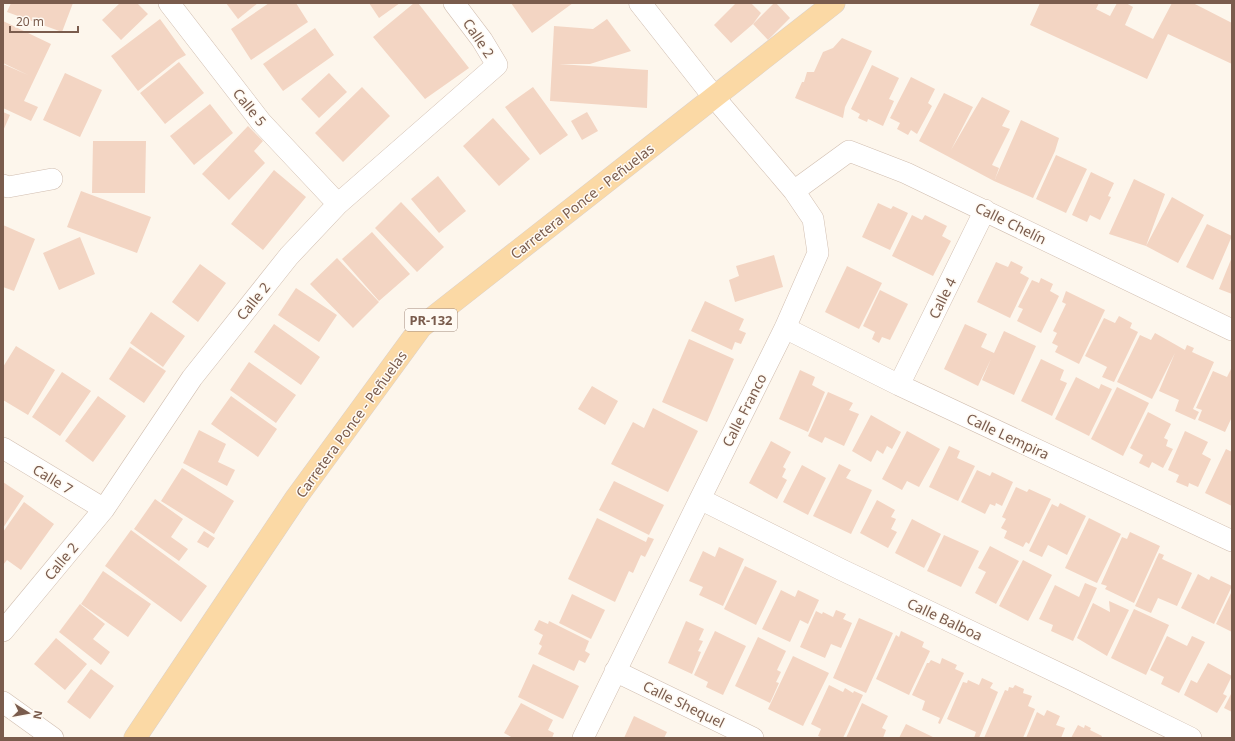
<svg xmlns="http://www.w3.org/2000/svg" width="1235" height="741" font-family="'Noto Sans',sans-serif">
<style>
.building{fill:#f3d5c3}
.lines{fill:none;stroke-linecap:round;stroke-linejoin:round}
.minor-casing{stroke:#d1beb0;stroke-width:22}
.tertiary-casing{stroke:#d1beb0;stroke-width:23}
.primary-casing{stroke:#dad1cd;stroke-width:23}
.minor{stroke:#fff;stroke-width:21}
.tertiary{stroke:#fff;stroke-width:22}
.primary{stroke:#fbd9a5;stroke-width:22}
.labels{text-anchor:middle;dominant-baseline:central;stroke-width:3;stroke-linejoin:round;paint-order:stroke}
.shield{fill:#fffaf3;stroke:#a28b7f;stroke-width:1}
.shield-label{font-size:13px;font-weight:bold;fill:#7a5c4d}
.street-label{font-size:14px;fill:#7a5c4d;stroke:#fffaf3}
</style>
<rect width="100%" height="100%" fill="#fdf6ec"/>
<path class="building" d="M11,3H73L62,32L7,12Z
M120,3H137L148,14L121,40L102,20Z
M226,3H258L238,19Z
M269,3H296L308,22L251,60L231,29Z
M369,3H400L379,18Z
M414,3H418L469,68L425,99L373,37Z
M511,3H573L532,33Z
M736,3H751L761,13L753,24L731,43L714,25Z
M774,3H776L790,18L768,40L753,24Z
M1040,3H1099L1096,9L1110,16L1117,3H1126L1133,7L1125,25L1153,39L1172,3H1193L1232,23V64L1168,34L1147,79L1030,25Z
M160,19L186,55L177,60L138,91L111,56Z
M607,19L631,51L590,64H559L648,70L647,108L550,101L554,26L593,29Z
M3,21L51,44L24,101L38,107L31,121L3,108V64L28,75L3,63Z
M315,28L334,55L283,91L263,64Z
M842,38L872,51L845,107L843,118L795,98L802,82H804L807,72H814L823,52L833,48Z
M179,62L204,93L165,124L140,93Z
M872,65L899,78L889,99L894,101L883,126L868,119L867,122L858,118L860,114L851,109Z
M65,73L102,90L80,137L43,120Z
M329,73L347,92L319,118L301,99Z
M911,77L935,89L928,103L932,106L917,134L911,130L908,135L897,129L900,123L890,118Z
M362,87L390,116L343,162L315,133Z
M533,87L568,135L540,155L505,107Z
M944,93L973,107L951,150L982,97L1010,111L1002,126L1010,129L992,165L999,168L995,179L1021,120L1059,138L1055,151L1033,198L994,181L919,141Z
M210,104L233,133L194,165L170,136Z
M3,112L10,115L3,131Z
M587,112L598,131L582,140L571,121Z
M493,118L530,159L499,186L463,146Z
M248,126L263,141L254,151L265,163L229,200L202,174Z
M93,141H146L145,193H92Z
M1056,155L1087,169L1066,213L1036,199Z
M274,170L306,197L263,250L231,224Z
M1091,172L1114,183L1108,196L1111,197L1100,220L1090,215L1087,222L1072,215Z
M438,176L466,211L439,233L411,199Z
M1134,179L1165,194L1146,246L1109,234Z
M81,191L151,217L137,253L67,227Z
M1172,197L1204,215L1178,263L1146,246Z
M401,202L444,247L417,272L375,228Z
M878,203L891,209L893,206L908,213L890,250L862,237Z
M912,215L922,220L925,215L947,226L942,236L951,241L933,276L892,256Z
M1207,224L1232,236L1213,280L1186,267Z
M3,225L35,239L14,291L3,287Z
M372,232L410,274L379,301L342,259Z
M80,237L95,274L59,290L43,253Z
M774,255L783,287L735,302L729,280L739,276L736,266Z
M1232,257V294L1219,289Z
M337,258L379,302L353,328L310,284Z
M1011,261L1023,267L1020,273L1029,278L1010,318L977,302L996,262L1008,267Z
M200,264L226,283L198,322L172,302Z
M847,266L882,283L859,329L825,312Z
M1041,278L1053,284L1050,291L1059,296L1041,333L1017,321L1023,309L1018,307L1032,280L1039,283Z
M296,288L337,315L319,342L278,315Z
M880,290L908,304L890,340L882,337L879,343L872,339L875,332L863,326Z
M1066,291L1105,310L1079,364L1055,352L1058,346L1052,343L1057,333L1053,331L1066,304L1062,302Z
M705,301L744,319L739,330L746,333L741,344L735,342L732,350L691,331Z
M151,312L185,336L163,367L130,343Z
M1119,316L1132,323L1130,328L1138,332L1114,382L1102,377L1107,367L1085,356L1104,318L1115,323Z
M274,324L320,357L301,385L254,352Z
M965,324L987,334L981,347L994,353L1004,331L1036,346L1014,395L982,380L991,359L978,386L944,369Z
M1155,333L1185,350L1187,345L1194,348L1192,352L1214,362L1193,409L1199,412L1195,420L1175,411L1179,400L1159,391L1175,353L1152,399L1117,382L1140,335L1151,340Z
M689,339L734,359L707,422L662,402Z
M16,346L55,370L28,415L3,400V367Z
M130,347L166,371L144,403L109,379Z
M1041,359L1064,370L1060,380L1067,383L1052,416L1021,401Z
M249,362L296,395L276,423L230,390Z
M1231,369L1232,370V417L1225,432L1198,420L1202,410L1196,408L1213,371L1227,377Z
M800,370L815,377L812,385L825,392L808,432L779,419Z
M62,372L91,391L60,436L32,417Z
M1076,377L1099,389L1101,384L1112,389L1089,436L1055,419Z
M592,386L618,401L605,425L578,409Z
M1117,387L1149,403L1123,456L1091,439Z
M828,392L853,403L849,410L859,414L844,446L825,437L822,443L808,436Z
M98,396L126,416L93,462L65,441Z
M231,396L277,429L258,457L211,424Z
M653,408L698,431L668,492L611,464L633,422L644,428Z
M1148,412L1171,424L1164,438L1168,440L1166,446L1173,449L1163,468L1152,462L1149,468L1139,463L1143,455L1130,448Z
M871,415L901,432L892,449L887,446L883,454L877,450L871,462L852,451Z
M199,430L226,444L218,462L235,470L227,486L183,463Z
M907,431L940,449L919,487L907,481L902,490L882,479Z
M1185,431L1208,442L1202,454L1211,459L1198,487L1189,483L1188,487L1176,482L1179,475L1168,470Z
M771,441L791,452L783,467L786,469L782,477L787,480L777,499L749,483Z
M949,446L960,451L957,458L975,466L958,501L929,487Z
M1226,449L1232,452V506L1205,493Z
M839,464L851,470L846,478L872,490L851,534L813,516Z
M802,465L826,478L808,515L783,502Z
M182,468L234,501L214,534L161,501Z
M977,470L990,476L992,472L1013,482L1002,506L996,503L995,506L990,504L985,514L961,502Z
M614,481L664,505L649,535L599,510Z
M3,482L24,496L3,528Z
M1016,487L1027,492L1029,489L1051,499L1029,544L1026,542L1023,547L1004,538L1007,531L1001,528L1006,519L1002,517Z
M155,499L183,519L171,537L188,549L179,561L134,529Z
M877,500L895,510L891,517L896,519L891,529L897,532L888,548L860,533Z
M24,502L54,524L21,570L7,560L3,565V532Z
M1060,503L1086,516L1067,555L1048,545L1042,557L1029,551L1052,504L1058,507Z
M597,518L646,542L648,537L654,539L645,557L641,555L633,573L629,571L615,602L568,579Z
M1089,518L1121,534L1097,583L1065,568Z
M912,519L941,534L924,568L895,553Z
M131,530L207,586L181,622L105,566Z
M204,531L215,538L208,548L197,542Z
M1130,532L1160,546L1134,603L1105,589L1107,586L1101,584L1122,537L1127,539Z
M944,535L979,551L961,587L927,571Z
M990,546L1019,561L996,604L975,593L986,572L978,568Z
M719,547L744,559L723,606L699,595L703,587L689,581L703,551L715,557Z
M1159,553L1164,555L1162,559L1192,573L1177,606L1158,598L1151,613L1135,606Z
M1023,560L1052,575L1028,621L999,606Z
M745,566L777,581L756,625L724,609Z
M103,571L151,604L128,637L81,604Z
M1198,574L1209,580L1211,576L1232,586L1214,624L1181,608Z
M1085,583L1097,588L1073,641L1051,631L1053,625L1039,619L1055,585L1079,597Z
M781,590L795,597L798,590L819,600L808,624L800,620L790,642L762,629Z
M1232,591V632L1216,624Z
M572,594L605,610L591,639L559,623Z
M1109,601L1129,610L1107,656L1077,638L1093,603L1110,612Z
M80,604L105,624L93,639L110,652L101,665L59,632Z
M1134,609L1169,625L1146,675L1111,658Z
M836,610L846,614L843,619L852,623L841,648L831,644L825,658L800,647L816,611L822,614L823,612L833,617Z
M859,618L893,633L866,693L833,678Z
M539,620L548,624L549,621L589,641L585,651L590,654L585,663L579,660L574,671L538,654L542,646L539,644L543,635L534,630Z
M686,621L704,629L699,640L703,641L698,651L701,652L692,674L668,663Z
M715,631L746,646L723,695L706,687L708,682L694,675Z
M901,631L924,642L922,647L930,651L909,695L876,679L896,635L899,637Z
M1167,636L1187,646L1192,636L1205,642L1179,693L1161,684L1164,677L1150,670Z
M758,637L786,651L777,670L781,672L776,682L779,683L770,703L735,686Z
M56,638L87,664L65,690L34,664Z
M793,656L829,673L803,726L768,709Z
M942,658L957,665L955,669L964,673L940,724L938,723L940,718L922,710L925,701L912,695L927,663H929L931,660L940,664Z
M1208,663L1232,676L1223,694L1227,696L1217,713L1184,695L1191,680L1197,683Z
M533,664L579,686L563,719L518,697Z
M91,669L114,686L90,719L67,702Z
M982,678L993,683L990,688L998,692L979,738H974L976,732L947,719L963,682L967,683L968,680L979,685Z
M829,685L843,692L845,688L853,693L854,691L863,695L843,738L833,737L832,738H823L818,736L821,729L811,724Z
M1015,685L1024,689L1023,693L1032,696L1028,706L1035,709L1023,738H984L1005,690L1008,691L1009,687L1013,688Z
M1232,692V712L1224,708Z
M521,703L553,720L548,730L554,733L552,738H513L504,733Z
M862,703L888,716L882,728L886,730L883,738H846Z
M1047,710L1060,716L1056,725L1065,728L1061,738H1026L1037,712L1044,716Z
M634,716L667,732L664,738H624Z
M906,724L935,738H899Z
M1078,725L1084,728L1085,725L1091,728L1090,730L1102,736L1101,738H1071Z"/>
<g class="lines">
<g class="minor-casing">
<path id="minor" d="M169,3L261,122L338,204
M3,185L8,187L52,179
M794,191L849,151L906,173L1232,330
M785,328L899,385L1232,541
M899,385L985,210
M3,448L104,509
M700,499L840,569L1075,681L1191,738
M3,631L104,509L192,378L289,256L338,204L497,65L482,40L454,3
M615,671L753,738
M3,702L53,738
M583,738L700,499L785,328L818,253L813,219L794,191L714,97"/>
</g>
<g class="tertiary-casing">
<path id="tertiary" d="M640,3L714,97"/>
</g>
<g class="primary-casing">
<path id="primary" d="M135,738L296,498L421,327L834,3"/>
</g>
<use href="#minor" class="minor"/>
<use href="#tertiary" class="tertiary"/>
<use href="#primary" class="primary"/>
</g>
<g class="labels">
<rect class="shield" x="405" y="309" width="52" height="22" rx="3"/>
<g class="shield-label">
<text x="431" y="320">PR-132</text>
</g>
<g class="street-label">
<text transform="translate(479 38) rotate(56)">Calle 2</text>
<text transform="translate(250 107) rotate(51)">Calle 5</text>
<text transform="translate(582 201) rotate(-38)">Carretera Ponce - Peñuelas</text>
<text transform="translate(1011 223) rotate(26)">Calle Chelín</text>
<text transform="translate(942 298) rotate(-64)">Calle 4</text>
<text transform="translate(253 301) rotate(-51)">Calle 2</text>
<text transform="translate(744 410) rotate(-63)">Calle Franco</text>
<text transform="translate(351 424) rotate(-54)">Carretera Ponce - Peñuelas</text>
<text transform="translate(1008 436) rotate(25)">Calle Lempira</text>
<text transform="translate(53 479) rotate(31)">Calle 7</text>
<text transform="translate(61 561) rotate(-50)">Calle 2</text>
<text transform="translate(945 619) rotate(25)">Calle Balboa</text>
<text transform="translate(684 704) rotate(26)">Calle Shequel</text>
</g>
</g>
<rect width="1235" height="741" fill="none" stroke="#7a5c4d" stroke-width="8"/>
<g transform="translate(28 713) rotate(101)" stroke="#fffaf3" stroke-width="3" paint-order="stroke">
<path d="M0-3L7 15L0 10L-7 15Z" fill="#7a5c4d"/>
<text y="-6" font-size="11" font-weight="bold" text-anchor="middle" fill="#7a5c4d">N</text>
</g>
<path d="M10 26v6h68v-6" fill="none" stroke="#7a5c4d" stroke-width="2"/>
<text x="16" y="26" font-size="12" fill="#7a5c4d" stroke="#fffaf3" stroke-width="3" paint-order="stroke">20 m</text>
</svg>
